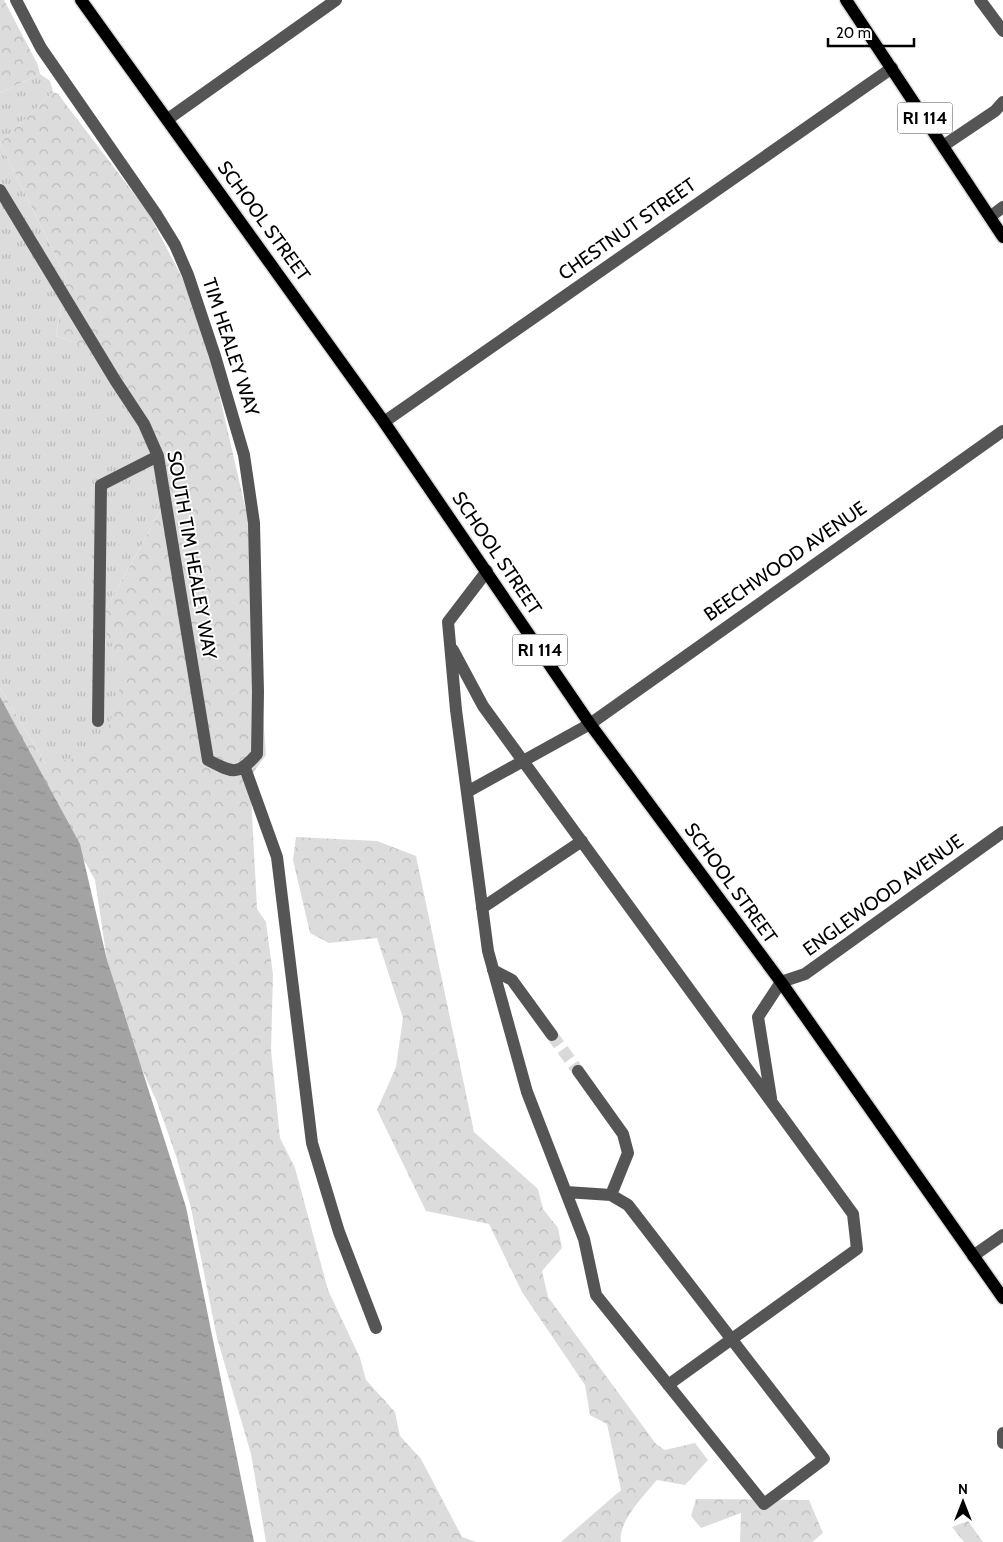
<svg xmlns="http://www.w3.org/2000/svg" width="1003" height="1542" font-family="Cabin,sans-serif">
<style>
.forest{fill:url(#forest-crowns)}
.park{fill:url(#park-tufts)}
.water{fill:url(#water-ripples)}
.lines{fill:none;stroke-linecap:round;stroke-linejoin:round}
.minor-tunnel{stroke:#d9d9d9;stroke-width:12;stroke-dasharray:12 6;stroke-linecap:butt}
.major-casing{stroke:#dbdbdb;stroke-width:15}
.minor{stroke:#555;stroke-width:12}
.major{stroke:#000;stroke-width:12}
.labels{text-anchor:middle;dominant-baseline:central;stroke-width:4;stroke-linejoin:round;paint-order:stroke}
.shield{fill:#fff;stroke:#4c4c4c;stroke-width:1}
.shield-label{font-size:18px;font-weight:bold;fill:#000}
.street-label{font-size:19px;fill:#000;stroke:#fff}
</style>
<defs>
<pattern id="forest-crowns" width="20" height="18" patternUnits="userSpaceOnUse" patternTransform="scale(1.25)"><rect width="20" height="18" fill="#dcdcdc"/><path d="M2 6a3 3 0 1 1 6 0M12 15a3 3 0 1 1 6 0" fill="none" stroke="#bbb"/></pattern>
<pattern id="park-tufts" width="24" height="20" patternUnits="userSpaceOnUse" patternTransform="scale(1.25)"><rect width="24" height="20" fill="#dcdcdc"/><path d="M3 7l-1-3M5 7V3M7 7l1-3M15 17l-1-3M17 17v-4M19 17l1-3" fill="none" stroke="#bbb"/></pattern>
<pattern id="water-ripples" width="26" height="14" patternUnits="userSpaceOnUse" patternTransform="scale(1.25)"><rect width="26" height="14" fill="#a3a3a3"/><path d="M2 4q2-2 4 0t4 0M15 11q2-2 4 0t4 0" fill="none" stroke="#8b8b8b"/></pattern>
</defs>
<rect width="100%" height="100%" fill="#fff"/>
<path class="forest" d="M0,0H4L38,65L40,74L0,93Z
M53,92L58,94L148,212L188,289L208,346L248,519L266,755L250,777L257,909L266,922L273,975L271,1050L280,1138L295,1168L328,1290L360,1358L366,1380L395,1412L400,1436L421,1459L462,1537L476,1542H266L251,1454L217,1338L191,1208L176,1156L157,1102L125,1032L107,960L95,880L0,706V688L46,764L100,620L164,504L76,342L56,336L66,277L0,143Z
M296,837L377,841L416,856L474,1132L538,1189L543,1209L558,1228L562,1248L542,1271L548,1297L656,1444L665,1450L695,1443L708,1460L685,1485L657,1480C645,1494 617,1523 621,1542H561L621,1490L607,1424L590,1415L585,1385L522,1292L489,1224L426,1211L377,1110L396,1067L403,1018L377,938L329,943L310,933L293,860Z
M696,1499L809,1500L823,1533L812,1542H740L741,1513L701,1528L691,1516Z
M968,1521L983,1542H964L952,1527Z"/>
<path class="park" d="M40,74L50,81L53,92L0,143L66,277L56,336L76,342L108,372L156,472L164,504L100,620L125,671L101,753L46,764L0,688V93Z"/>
<path class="water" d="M0,697L80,844L107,960L186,1207L254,1542H0Z"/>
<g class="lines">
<path class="minor-tunnel" d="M552,1035L578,1071"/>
<g class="major-casing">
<path id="major" d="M81,0L384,422L590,724L781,982L1003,1298
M846,0L1003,237"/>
</g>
<path class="minor" d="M980,0L1003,31
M168,119L336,0
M943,146L995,111L1003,102
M0,190L115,380L144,424L158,456L208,760C233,773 238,776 257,754L258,692L254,523L244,455L215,356L188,275L175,245L156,214L41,48L16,0
M990,217L1003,207
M384,422L892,68
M487,571L448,622L456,710L488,951L527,1092L584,1239L596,1295L764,1504L824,1459L628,1205L611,1195L566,1192
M453,650L483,706L853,1214L857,1249L668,1385
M98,721L101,485L158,456
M245,768L277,857L312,1143L339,1232L376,1328
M467,792L590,724L1003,431
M482,908L582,841
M493,970L512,980L552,1035
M578,1071L623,1134L628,1153L611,1195
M771,1098L758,1017L781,982L805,974L1003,832
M973,1256L1003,1235
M1003,1433V1443"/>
<use href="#major" class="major"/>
</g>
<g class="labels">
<g class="shield">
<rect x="897.5" y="102.5" width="55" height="31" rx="4"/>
<rect x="512.5" y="634.5" width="55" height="31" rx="4"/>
</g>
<g class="shield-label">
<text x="925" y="118">RI 114</text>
<text x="540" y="650">RI 114</text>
</g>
<g class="street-label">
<text transform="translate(264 221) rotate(54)">SCHOOL STREET</text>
<text transform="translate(627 229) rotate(-35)">CHESTNUT STREET</text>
<text transform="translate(231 347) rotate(72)">TIM HEALEY WAY</text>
<text transform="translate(497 553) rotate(56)">SCHOOL STREET</text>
<text transform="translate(192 555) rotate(80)">SOUTH TIM HEALEY WAY</text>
<text transform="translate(785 561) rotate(-35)">BEECHWOOD AVENUE</text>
<text transform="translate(731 883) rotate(54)">SCHOOL STREET</text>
<text transform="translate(883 895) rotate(-36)">ENGLEWOOD AVENUE</text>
</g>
</g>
<g transform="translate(963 1502)" stroke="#ffffff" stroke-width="4" paint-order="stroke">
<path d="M0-4L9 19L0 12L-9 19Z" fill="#000000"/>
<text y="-8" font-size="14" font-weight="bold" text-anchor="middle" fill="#000000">N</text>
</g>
<path d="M828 38v8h86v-8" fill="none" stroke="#000000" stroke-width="2.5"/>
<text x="836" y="38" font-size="15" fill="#000000" stroke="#ffffff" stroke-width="4" paint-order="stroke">20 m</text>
</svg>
